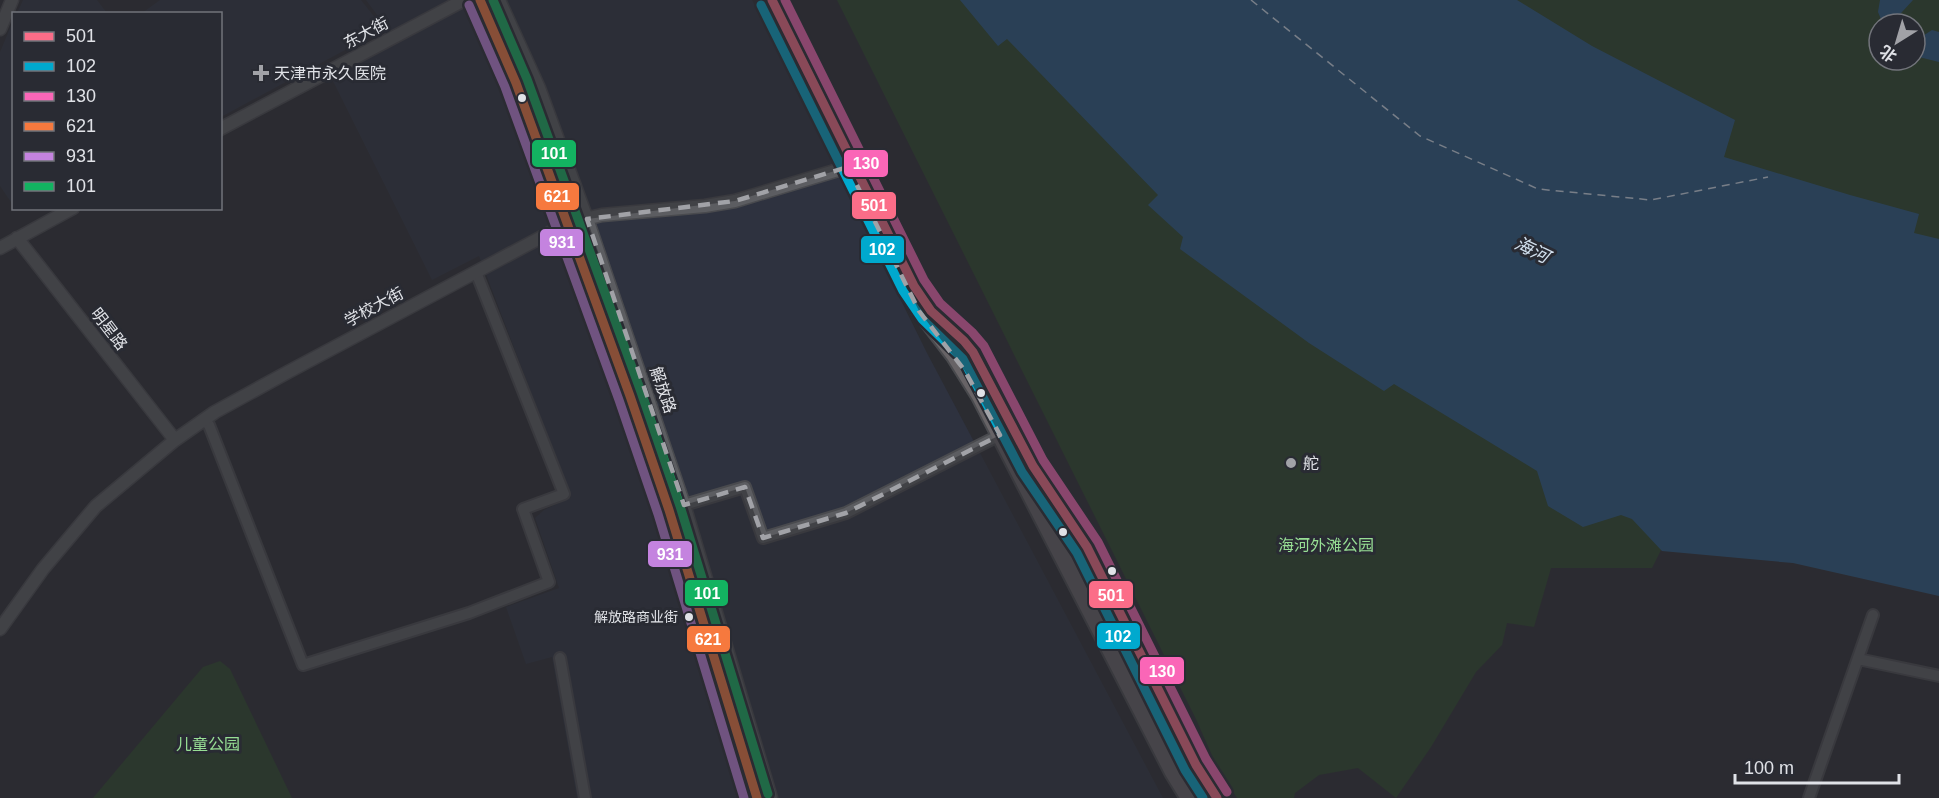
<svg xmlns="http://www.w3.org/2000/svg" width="1939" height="798" font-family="Arial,'Noto Sans SC',sans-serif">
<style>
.built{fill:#2e323f}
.green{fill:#2a4529;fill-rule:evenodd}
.water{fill:#295a84}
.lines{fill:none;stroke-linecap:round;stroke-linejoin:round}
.ferry{stroke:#d4e2f0;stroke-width:1.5;stroke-dasharray:8 6;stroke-linecap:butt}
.minor-casing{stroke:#494a4e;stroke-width:14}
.tertiary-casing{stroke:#494a4e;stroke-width:15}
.primary-casing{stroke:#494a4e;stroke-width:20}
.minor{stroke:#5c5d61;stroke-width:10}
.tertiary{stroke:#5c5d61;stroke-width:12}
.primary{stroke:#676366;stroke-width:16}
.bus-1-casing{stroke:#292b33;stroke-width:14}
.bus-2-casing{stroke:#292b33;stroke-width:14}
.bus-3-casing{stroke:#292b33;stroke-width:14}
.bus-4-casing{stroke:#292b33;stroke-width:14}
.bus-5-casing{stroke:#292b33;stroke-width:14}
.bus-6-casing{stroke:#292b33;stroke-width:14}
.bus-1{stroke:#fb6d88;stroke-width:9}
.bus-2{stroke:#00a9ce;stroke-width:9}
.bus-3{stroke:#fa66b7;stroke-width:9}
.bus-4{stroke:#f6793e;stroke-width:9}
.bus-5{stroke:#c483df;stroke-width:9}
.bus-6{stroke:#13b361;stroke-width:9}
.marked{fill:none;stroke:#a1a2a7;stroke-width:4.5;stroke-dasharray:12 8;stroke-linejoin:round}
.poi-dot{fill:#a1a2a7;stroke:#292b33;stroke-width:2}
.bus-dot{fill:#e0e2e7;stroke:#292b33;stroke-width:2}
.labels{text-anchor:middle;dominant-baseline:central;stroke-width:6;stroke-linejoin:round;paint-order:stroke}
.bus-label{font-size:14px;fill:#e0e2e7;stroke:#292b33;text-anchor:end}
.street-label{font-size:16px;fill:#e0e2e7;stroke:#292b33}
.poi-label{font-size:16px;fill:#e0e2e7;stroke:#292b33;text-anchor:start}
.park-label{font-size:16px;fill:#97de94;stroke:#292b33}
.water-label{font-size:18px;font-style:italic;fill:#d4e2f0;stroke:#292b33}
.line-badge{stroke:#292b33;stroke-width:2}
.badge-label{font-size:16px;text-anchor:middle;font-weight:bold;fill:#fff}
</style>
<rect width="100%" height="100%" fill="#2b2c31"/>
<path class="built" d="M23,0H97L107,13H17Z
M160,0H361L384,29L221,117L220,14L142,13Z
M366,0H752L927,353L1163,798H577L552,657L526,664L506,607L559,588L535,518L544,510L571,497L479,256L432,280L326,67L389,31Z
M13,21V205L0,186V52Z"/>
<path class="green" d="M837,0H989L1667,538L1652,568H1551L1534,627L1507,623L1502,645L1476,672L1431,747L1396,798L1358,768L1319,775L1295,793L1294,798H1237L1218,769L1196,719Z
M1498,0H1939V250L1709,159ZM1879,24H1915V60H1879Z
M220,661L230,669L292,798H93L203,667Z"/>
<path class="water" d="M960,0H1517L1592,46L1735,120L1724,157L1850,195L1919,214L1914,233L1939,239V596L1793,563L1662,551L1632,519L1621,515L1583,527L1548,506L1537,471L1394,384L1384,391L1309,343L1180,249L1183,237L1148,205L1158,195L1007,39L998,46Z
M1880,0H1913L1891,24H1883L1878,12Z
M1932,30L1939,32V62L1915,56V41Z"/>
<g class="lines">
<path class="ferry" d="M1251,0L1420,136L1538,189L1651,200L1768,177"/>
<g class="minor-casing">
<path id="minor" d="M203,420L209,425L303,665L469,613L549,582L523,509L564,494L476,272
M684,505L745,487L763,538L846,513L1000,435
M560,658L585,798
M1858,659L1939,676
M1809,798L1873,615"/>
</g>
<g class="tertiary-casing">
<path id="tertiary" d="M480,0L516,83L630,396L669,510L757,798
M499,0L539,88L587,219L684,505L771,798
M0,29L12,0
M220,129L464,0
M17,238L175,440
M0,248L73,208
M0,629L43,569L96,506L175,440L215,412L288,372L568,223L602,215L705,206L735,201L848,167"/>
</g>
<g class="primary-casing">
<path id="primary" d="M772,0L914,286L931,311L964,341L973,352L1033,466L1087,547L1196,765L1217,798
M919,309L955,356L980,396L1173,772L1189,798"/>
</g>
<use href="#minor" class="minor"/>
<use href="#tertiary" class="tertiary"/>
<use href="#primary" class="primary"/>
<g class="bus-1-casing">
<path id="bus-1" d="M772,0L914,286L931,311L964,341L973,352L1033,466L1087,547L1196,765L1217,798"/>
</g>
<g class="bus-2-casing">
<path id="bus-2" d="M761,5L903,291L922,319L963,359L1022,472L1077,553L1185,770L1203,798"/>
</g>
<g class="bus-3-casing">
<path id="bus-3" d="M785,0L924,280L940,303L972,332L984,346L1043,460L1098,542L1206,759L1227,792"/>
</g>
<g class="bus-4-casing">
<path id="bus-4" d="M480,0L516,83L630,396L669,510L757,798"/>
</g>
<g class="bus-5-casing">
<path id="bus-5" d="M469,5L505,87L619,400L658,514L744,798"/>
</g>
<g class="bus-6-casing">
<path id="bus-6" d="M493,0L527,79L641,392L680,506L768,794"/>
</g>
<use href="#bus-1" class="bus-1"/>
<use href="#bus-2" class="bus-2"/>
<use href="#bus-3" class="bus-3"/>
<use href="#bus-4" class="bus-4"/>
<use href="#bus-5" class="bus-5"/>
<use href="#bus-6" class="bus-6"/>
</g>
<path d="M0 0H1939V798H0ZM848,167L919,311L965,371L1000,435L846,513L763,538L745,487L684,505L587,219L735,201Z" fill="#2b2c31" fill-opacity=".55" fill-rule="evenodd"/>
<path class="marked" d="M848,167L919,311L965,371L1000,435L846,513L763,538L745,487L684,505L587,219L735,201Z"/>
<g class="poi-dot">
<path d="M258 64h6v6h6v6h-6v6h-6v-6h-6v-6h6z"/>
<circle cx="1291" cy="463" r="6"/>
</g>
<g class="bus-dot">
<circle cx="522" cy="98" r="5"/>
<circle cx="981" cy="393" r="5"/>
<circle cx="1063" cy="532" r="5"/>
<circle cx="1112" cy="571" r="5"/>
<circle cx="689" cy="617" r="5"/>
</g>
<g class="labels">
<g class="bus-label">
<text x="678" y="617">解放路商业街</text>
</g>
<g class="street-label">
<text transform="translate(366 33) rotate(-28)">东大街</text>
<text transform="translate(374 307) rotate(-28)">学校大街</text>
<text transform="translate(109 329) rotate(52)">明星路</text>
<text transform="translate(663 390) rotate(71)">解放路</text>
</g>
<g class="poi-label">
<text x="274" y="73">天津市永久医院</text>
<text x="1303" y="463">舵</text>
</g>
<g class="park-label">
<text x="1326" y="545">海河外滩公园</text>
<text x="208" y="744">儿童公园</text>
</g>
<g class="water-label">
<text transform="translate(1532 250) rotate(26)">海河</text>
</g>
</g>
<g class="line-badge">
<rect x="531" y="139" width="46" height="29" rx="6" fill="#13b361"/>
<rect x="843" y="149" width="46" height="29" rx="6" fill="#fa66b7"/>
<rect x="535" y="182" width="45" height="29" rx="6" fill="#f6793e"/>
<rect x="851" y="191" width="46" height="29" rx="6" fill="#fb6d88"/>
<rect x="539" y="228" width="45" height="29" rx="6" fill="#c483df"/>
<rect x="860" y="235" width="45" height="29" rx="6" fill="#00a9ce"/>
<rect x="647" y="540" width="46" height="28" rx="6" fill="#c483df"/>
<rect x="684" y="579" width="45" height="28" rx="6" fill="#13b361"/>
<rect x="1088" y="580" width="46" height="29" rx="6" fill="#fb6d88"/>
<rect x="1096" y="622" width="45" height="28" rx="6" fill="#00a9ce"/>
<rect x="686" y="625" width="45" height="28" rx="6" fill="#f6793e"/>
<rect x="1139" y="656" width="46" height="29" rx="6" fill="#fa66b7"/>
</g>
<g class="badge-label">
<text x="554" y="159">101</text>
<text x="866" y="169">130</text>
<text x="557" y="202">621</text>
<text x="874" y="211">501</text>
<text x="562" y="248">931</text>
<text x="882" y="255">102</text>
<text x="670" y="560">931</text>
<text x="707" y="599">101</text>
<text x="1111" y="601">501</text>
<text x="1118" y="642">102</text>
<text x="708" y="645">621</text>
<text x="1162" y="677">130</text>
</g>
<rect x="12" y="12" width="210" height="198" fill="#292b33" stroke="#72747b" stroke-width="1.5"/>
<rect x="24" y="32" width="30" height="9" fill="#fb6d88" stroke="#72747b" stroke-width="1.5"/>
<text x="66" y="42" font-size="18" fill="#e0e2e7">501</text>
<rect x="24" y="62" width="30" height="9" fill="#00a9ce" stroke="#72747b" stroke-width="1.5"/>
<text x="66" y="72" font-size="18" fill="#e0e2e7">102</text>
<rect x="24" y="92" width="30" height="9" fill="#fa66b7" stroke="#72747b" stroke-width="1.5"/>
<text x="66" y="102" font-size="18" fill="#e0e2e7">130</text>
<rect x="24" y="122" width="30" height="9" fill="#f6793e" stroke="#72747b" stroke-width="1.5"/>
<text x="66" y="132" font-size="18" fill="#e0e2e7">621</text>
<rect x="24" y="152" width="30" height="9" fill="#c483df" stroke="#72747b" stroke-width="1.5"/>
<text x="66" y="162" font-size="18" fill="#e0e2e7">931</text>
<rect x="24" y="182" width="30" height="9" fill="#13b361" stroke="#72747b" stroke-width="1.5"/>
<text x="66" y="192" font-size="18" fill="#e0e2e7">101</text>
<g transform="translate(1897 42) rotate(217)"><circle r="28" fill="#292b33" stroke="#72747b" stroke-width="1.5"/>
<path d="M0-4.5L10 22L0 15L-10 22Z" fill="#a1a2a7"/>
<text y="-9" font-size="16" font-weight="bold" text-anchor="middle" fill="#e0e2e7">北</text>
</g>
<path d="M1735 774v9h164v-9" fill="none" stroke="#e0e2e7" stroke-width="3"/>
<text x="1744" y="774" font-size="18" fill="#e0e2e7" stroke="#292b33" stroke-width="4.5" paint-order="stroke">100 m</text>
</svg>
